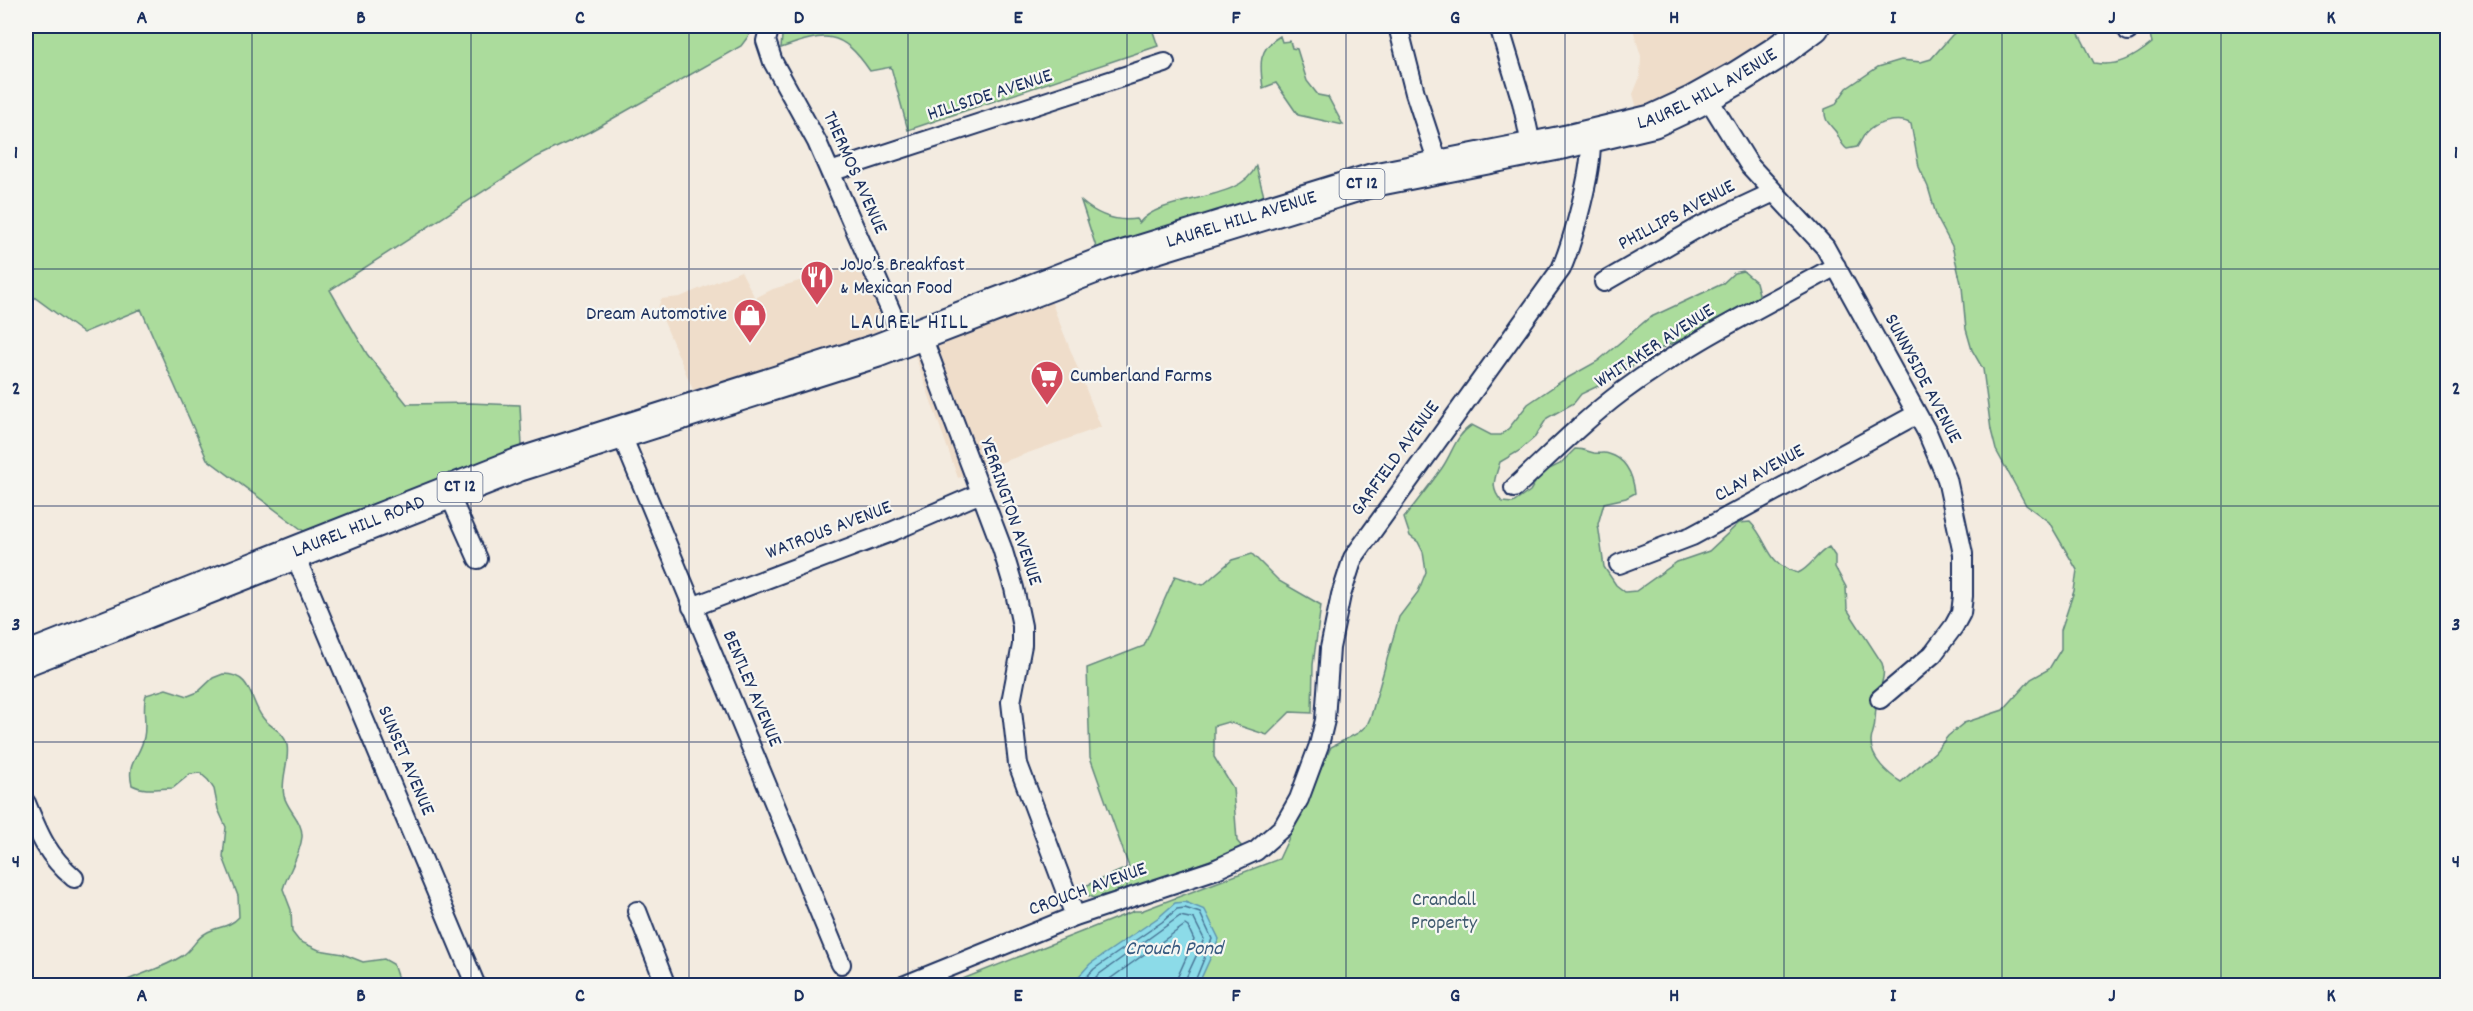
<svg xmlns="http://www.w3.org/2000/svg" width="2473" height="1011" font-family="Dekko,sans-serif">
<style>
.built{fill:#efddca}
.green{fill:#abdc9c;stroke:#63867d;stroke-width:1.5}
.water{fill:#8cdbe8;stroke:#5f96b1;stroke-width:1.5}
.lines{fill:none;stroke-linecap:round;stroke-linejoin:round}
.shore{stroke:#487495;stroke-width:1.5}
.street-casing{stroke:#1b2f5e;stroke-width:22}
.highway-casing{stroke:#1b2f5e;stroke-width:36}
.street{stroke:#f6f6f2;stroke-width:18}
.highway{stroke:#f6f6f2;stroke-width:32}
.grid{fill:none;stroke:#1b2f5e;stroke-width:1.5;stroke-opacity:0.55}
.labels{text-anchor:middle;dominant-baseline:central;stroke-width:4.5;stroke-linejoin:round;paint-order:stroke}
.shield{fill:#f6f6f2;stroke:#5d6b8a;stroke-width:1.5}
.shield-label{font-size:18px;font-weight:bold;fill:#1b2f5e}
.street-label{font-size:20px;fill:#1b2f5e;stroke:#f6f6f2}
.poi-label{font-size:20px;fill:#1b2f5e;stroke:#f6f6f2;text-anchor:start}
.park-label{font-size:20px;fill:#3f5a6e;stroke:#f6f6f2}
.water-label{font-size:21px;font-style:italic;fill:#375a80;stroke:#f6f6f2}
.quarter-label{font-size:22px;letter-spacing:1.5px;fill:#1b2f5e;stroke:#f6f6f2}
.neatline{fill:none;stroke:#1b2f5e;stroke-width:2}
.grid-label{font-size:20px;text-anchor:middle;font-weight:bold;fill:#1b2f5e}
</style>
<rect width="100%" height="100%" fill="#f3ebe0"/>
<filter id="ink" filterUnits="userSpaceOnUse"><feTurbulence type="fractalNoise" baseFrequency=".0167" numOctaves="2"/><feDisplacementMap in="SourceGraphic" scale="12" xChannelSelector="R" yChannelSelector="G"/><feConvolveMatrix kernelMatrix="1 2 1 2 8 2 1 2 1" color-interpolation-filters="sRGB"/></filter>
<g filter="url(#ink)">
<path class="built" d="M1632,26H1793L1673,99L1637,108L1633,94L1640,77L1641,56Z
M861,262L890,335L697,399L658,308L661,299L680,297L741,271L755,298L773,289Z
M1049,296L1101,427L958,478L913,350Z"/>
<path class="green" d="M26,26H756L741,46L589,132L535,158L330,290L367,354L407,404L470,403L520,405L522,446L309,535L207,459L141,309L83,333L26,291Z
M794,26H1151L1158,46L908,130L891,67L870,71C841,29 826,32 781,48L782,36L788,34Z
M1964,26H2075L2094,63C2118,67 2134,58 2152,43L2148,26H2447V985L945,986L1134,911H1141L1279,859L1331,747L1358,733L1367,725L1371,716L1399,617L1418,592L1426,572L1423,552L1418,542L1410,536L1404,518C1417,501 1430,485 1442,468C1453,452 1455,436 1472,425L1491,435H1501L1509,428L1528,404L1562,381L1598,361L1649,318L1722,284L1734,273L1743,271L1756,282L1760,298L1714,325L1646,355L1621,375L1581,394L1574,403L1547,418L1535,437L1519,451L1500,462C1495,479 1489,487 1502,502L1513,503L1530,491L1541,473L1560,464L1575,449C1584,449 1586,451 1594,453C1599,454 1604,452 1609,454C1627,459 1633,476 1635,493L1626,498L1604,503L1598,524L1604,567L1616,585L1625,592L1636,591L1677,562L1709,551L1739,523L1750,522C1770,542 1765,564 1798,573C1811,567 1816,554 1829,547L1835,556V567L1846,587L1847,609L1882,663C1886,674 1881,685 1878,695C1875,706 1876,717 1874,728C1873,733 1871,737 1871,742C1871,759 1888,774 1901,782L1935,752L1948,736L1964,723L2003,710L2031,679L2049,669L2061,649V630L2074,591L2077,570L2049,522L2026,505L1996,450L1991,430L1983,369L1972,350L1966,329L1962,287L1952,246L1937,218L1928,187L1919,167L1911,124C1899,116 1874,123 1865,134C1862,138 1860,143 1857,147L1847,149C1840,144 1840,138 1836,132C1829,123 1824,121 1825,109L1835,105L1847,88L1878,67L1901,60L1921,62L1931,59L1952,35Z
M1280,36L1282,42L1290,41L1292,48L1297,49L1307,81L1318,95L1328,97L1343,125L1298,115L1276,83L1263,88C1260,66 1257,49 1280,36Z
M1256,166L1266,204L1098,253L1081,201C1096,214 1115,222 1136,219L1139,223C1163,193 1240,204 1256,166Z
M1252,554L1279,581L1321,605L1313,665L1312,713L1290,712L1267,735L1228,722L1214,726V757L1233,788L1237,841L1243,848L1145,884L1094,898L1076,890L1129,867L1090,757L1087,668L1144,646L1175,576L1203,585L1232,560Z
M223,674C253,674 249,700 263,718C271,728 284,731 287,745C290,762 280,779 284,796C288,811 303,821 302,837C300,856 288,872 283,889L291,910L292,932L299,941L319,950L343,954L363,962L384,959L393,964L400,985H117C138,974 162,969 182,956C192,950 196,938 206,933C218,926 229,928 239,917L238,896L223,857L226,827L218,809L214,789L208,780L200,773L190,774L173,788C159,788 145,792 132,785C126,761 140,758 144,737C147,723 142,709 146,695L166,689L188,696L198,692L213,678Z"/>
<path class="water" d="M1185,902L1205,910L1219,939L1198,985H1071L1090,964L1159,917L1175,903Z"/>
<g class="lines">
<path class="shore" d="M1078,986L1094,969L1162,922L1177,909L1185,908L1200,913L1212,939L1193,986
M1088,986L1098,975L1180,916L1194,919L1204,939L1186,978L1185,986
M1100,986L1185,925L1188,927L1194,940L1178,976L1176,986"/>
<g class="street-casing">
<path id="street" d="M770,26L766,41L773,62L817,142L904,341
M1398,26L1415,93L1439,166
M1499,26L1522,102L1532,149
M2126,26L2128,31
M1706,95L1750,166L1825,247L1927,432L1947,479L1963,554V596L1961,613L1954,626L1933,654L1880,699
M830,172L1165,63
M1604,282L1701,226L1774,192
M921,334L1002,548L1014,588L1022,626V645L1011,702L1018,764L1075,916
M620,431L841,964
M1514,488C1550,455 1584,420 1623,391C1689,342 1764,306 1836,266
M448,492L478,559
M294,553L476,986
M1619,564L1692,536L1917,414
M692,607L891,532L981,493
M26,803C39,835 47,855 74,878
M637,911L666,986
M903,986L1075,916L1214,870L1256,851L1283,827L1299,799L1319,745L1325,720L1330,648L1341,595L1353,558L1561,269C1572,244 1595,163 1590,137"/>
</g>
<g class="highway-casing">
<g id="highway">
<path id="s1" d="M26,659L518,465L876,351L1107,262L1373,180L1565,142L1653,121L1694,102L1737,78L1775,54L1813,26"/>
</g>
</g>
<use href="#street" class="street"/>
<use href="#highway" class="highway"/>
</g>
</g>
<path class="grid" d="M252,26V986M471,26V986M689,26V986M908,26V986M1127,26V986M1346,26V986M1565,26V986M1784,26V986M2002,26V986M2221,26V986M26,269H2448M26,506H2448M26,742H2448"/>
<defs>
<g id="restaurant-pin" transform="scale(1.725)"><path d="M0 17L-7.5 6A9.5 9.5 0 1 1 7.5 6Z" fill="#d1495b" stroke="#f6f6f2"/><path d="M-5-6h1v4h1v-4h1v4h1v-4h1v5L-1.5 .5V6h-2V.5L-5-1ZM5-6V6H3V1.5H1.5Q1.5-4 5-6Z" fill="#fff"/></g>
<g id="shop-pin" transform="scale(1.725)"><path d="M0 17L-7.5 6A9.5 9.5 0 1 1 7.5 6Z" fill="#d1495b" stroke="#f6f6f2"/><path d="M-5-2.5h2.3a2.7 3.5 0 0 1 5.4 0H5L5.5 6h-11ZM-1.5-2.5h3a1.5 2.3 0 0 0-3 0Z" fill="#fff"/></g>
<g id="supermarket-pin" transform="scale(1.725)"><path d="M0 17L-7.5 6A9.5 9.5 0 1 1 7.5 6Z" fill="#d1495b" stroke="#f6f6f2"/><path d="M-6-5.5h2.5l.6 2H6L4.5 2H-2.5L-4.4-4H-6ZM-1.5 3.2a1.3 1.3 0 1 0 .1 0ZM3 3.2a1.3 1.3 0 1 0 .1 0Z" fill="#fff"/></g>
</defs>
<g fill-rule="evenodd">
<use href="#restaurant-pin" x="817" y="277"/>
<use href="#shop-pin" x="750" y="315"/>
<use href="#supermarket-pin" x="1047" y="377"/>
</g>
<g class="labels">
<g class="shield">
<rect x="1339.5" y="169" width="45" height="30" rx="4.5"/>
<rect x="437.5" y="472" width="45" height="30" rx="4.5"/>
</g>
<g class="shield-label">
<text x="1362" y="184">CT 12</text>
<text x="460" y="487">CT 12</text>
</g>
<g class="street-label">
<text stroke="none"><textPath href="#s1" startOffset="1779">LAUREL HILL AVENUE</textPath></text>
<text transform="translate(990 96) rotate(-18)">HILLSIDE AVENUE</text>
<text transform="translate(854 173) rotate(66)">THERMOS AVENUE</text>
<text transform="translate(1677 216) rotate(-28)">PHILLIPS AVENUE</text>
<text stroke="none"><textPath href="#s1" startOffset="1293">LAUREL HILL AVENUE</textPath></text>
<text transform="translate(1655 347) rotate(-33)">WHITAKER AVENUE</text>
<text transform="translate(1922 379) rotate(62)">SUNNYSIDE AVENUE</text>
<text transform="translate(1396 459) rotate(-54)">GARFIELD AVENUE</text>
<text transform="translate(1760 474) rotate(-29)">CLAY AVENUE</text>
<text transform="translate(1010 512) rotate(71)">YERRINGTON AVENUE</text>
<text stroke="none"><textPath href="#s1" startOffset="358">LAUREL HILL ROAD</textPath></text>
<text transform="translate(829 531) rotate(-21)">WATROUS AVENUE</text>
<text transform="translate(751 689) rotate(67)">BENTLEY AVENUE</text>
<text transform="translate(405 761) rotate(67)">SUNSET AVENUE</text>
<text transform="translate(1088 890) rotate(-20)">CROUCH AVENUE</text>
</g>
<g class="poi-label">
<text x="840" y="266">JoJo’s Breakfast<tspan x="840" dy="23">&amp; Mexican Food</tspan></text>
<text x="727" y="315" text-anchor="end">Dream Automotive</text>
<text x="1070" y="377">Cumberland Farms</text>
</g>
<g class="park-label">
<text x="1444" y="901">Crandall<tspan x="1444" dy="23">Property</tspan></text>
</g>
<g class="water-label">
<text x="1174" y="950">Crouch Pond</text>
</g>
<g class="quarter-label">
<text x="910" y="323">LAUREL HILL</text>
</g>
</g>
<rect width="2473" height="1011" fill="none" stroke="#f6f6f2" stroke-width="66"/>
<rect x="33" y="33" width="2407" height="945" class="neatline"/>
<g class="grid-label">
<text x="142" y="23">A</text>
<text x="361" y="23">B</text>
<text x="580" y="23">C</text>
<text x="799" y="23">D</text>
<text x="1018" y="23">E</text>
<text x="1236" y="23">F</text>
<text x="1455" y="23">G</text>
<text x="1674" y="23">H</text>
<text x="1893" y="23">I</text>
<text x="2112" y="23">J</text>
<text x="2331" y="23">K</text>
<text x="16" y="158">1</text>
<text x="2456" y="158">1</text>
<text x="16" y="394">2</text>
<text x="2456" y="394">2</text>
<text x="16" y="630">3</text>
<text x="2456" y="630">3</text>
<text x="16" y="867">4</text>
<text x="2456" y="867">4</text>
<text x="142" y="1001">A</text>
<text x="361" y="1001">B</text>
<text x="580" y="1001">C</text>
<text x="799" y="1001">D</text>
<text x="1018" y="1001">E</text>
<text x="1236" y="1001">F</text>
<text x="1455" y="1001">G</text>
<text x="1674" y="1001">H</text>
<text x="1893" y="1001">I</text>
<text x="2112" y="1001">J</text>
<text x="2331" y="1001">K</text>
</g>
</svg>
